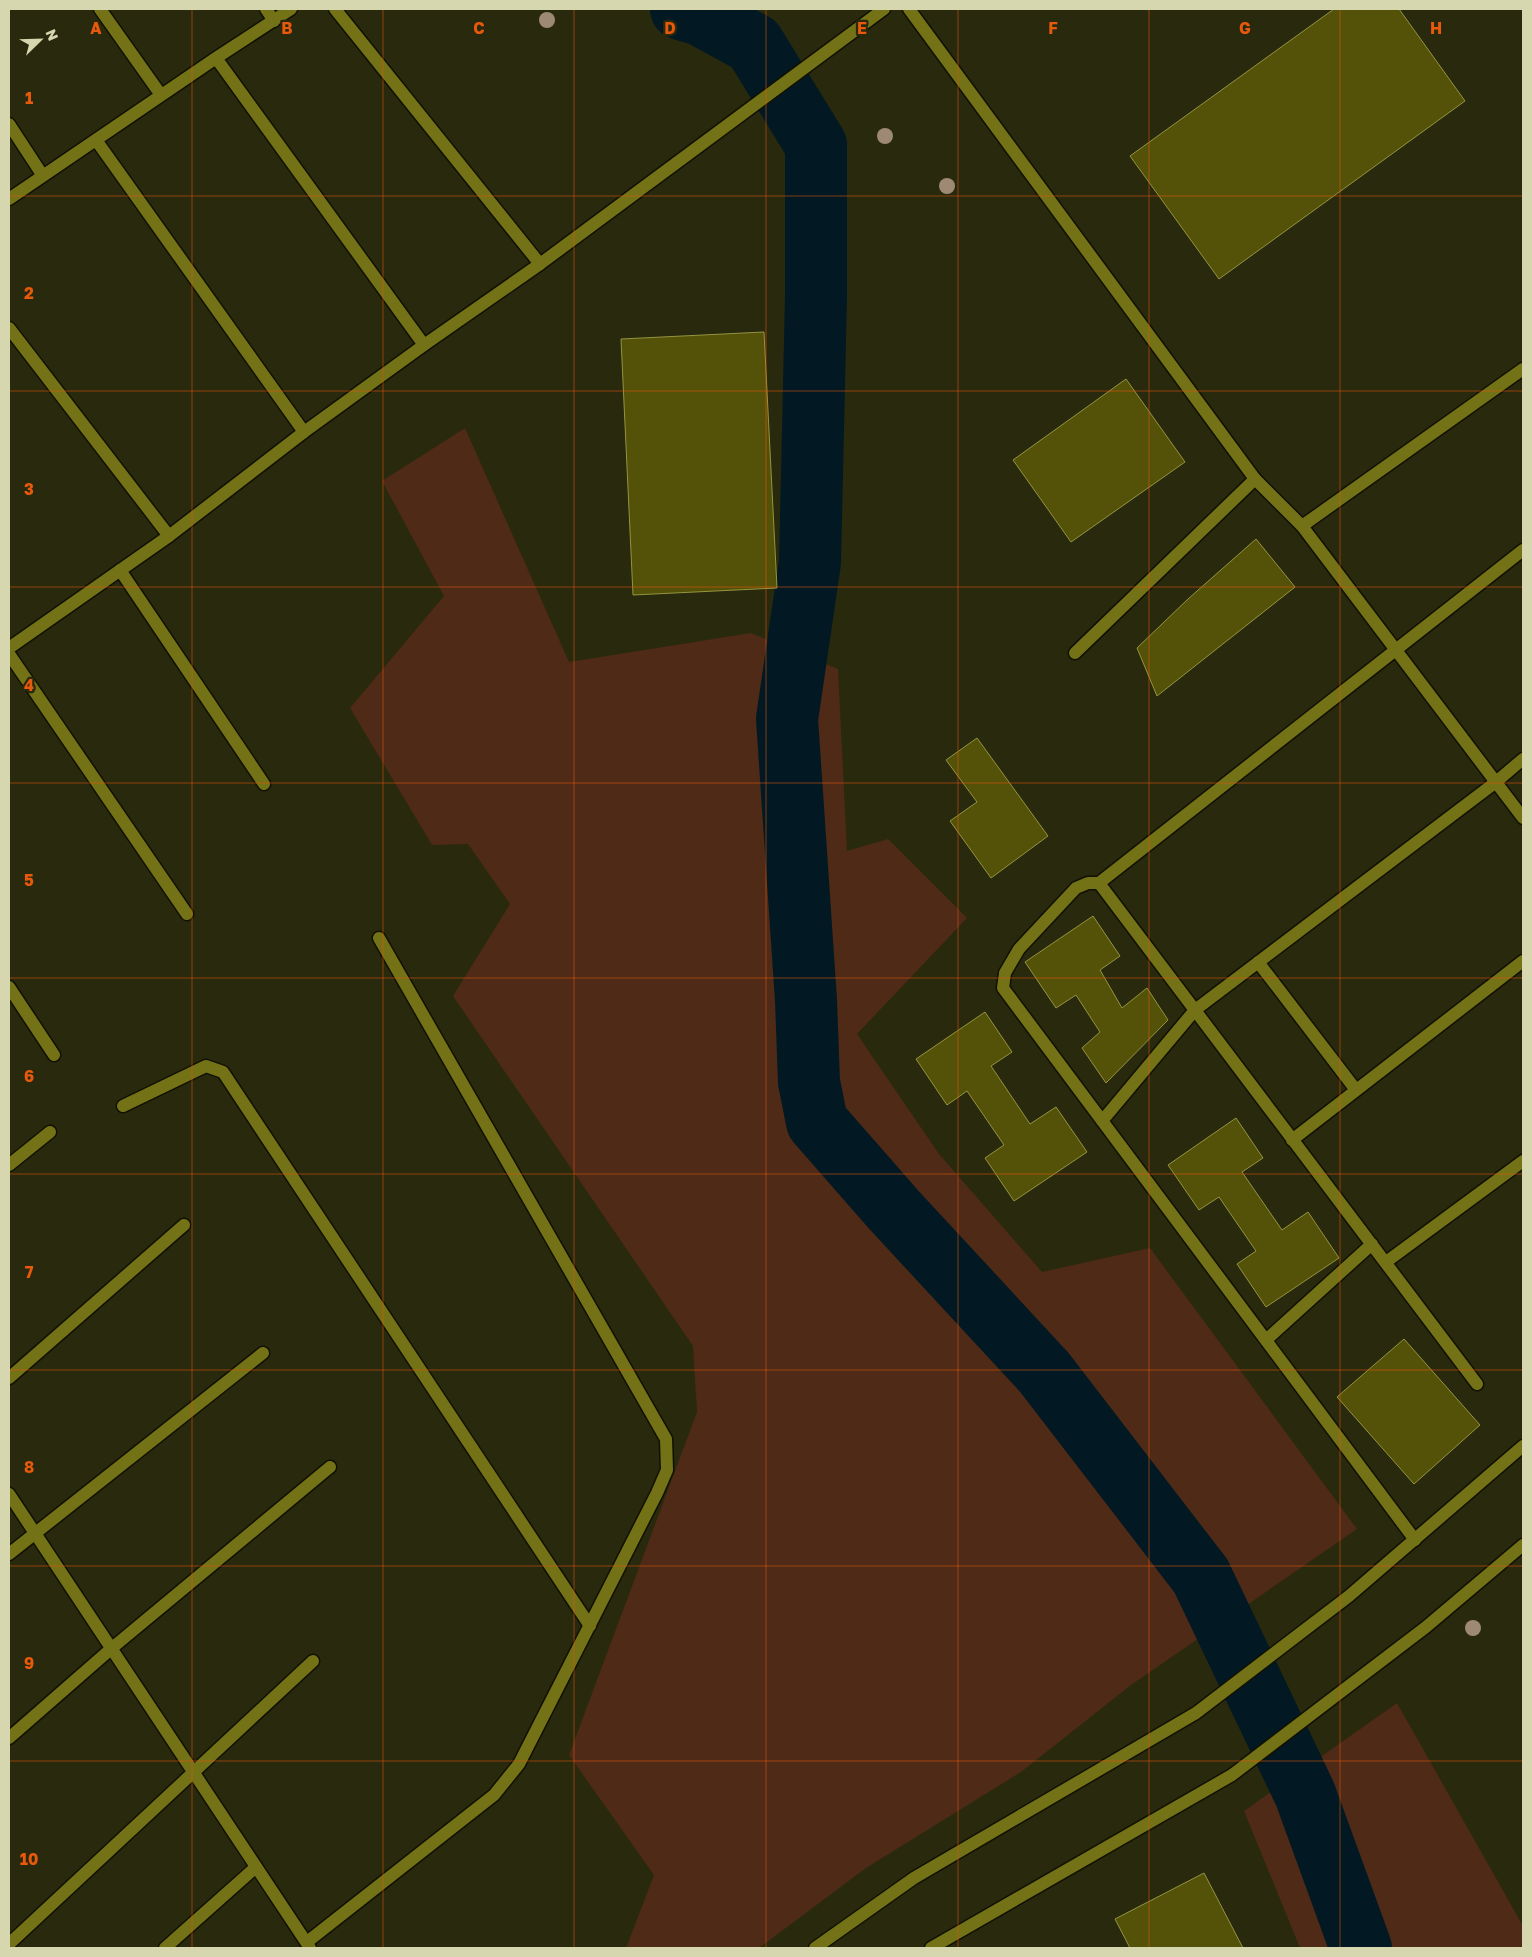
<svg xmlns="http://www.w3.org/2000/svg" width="1532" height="1957" font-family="'Golos Text',sans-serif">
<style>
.green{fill:#4f2a16}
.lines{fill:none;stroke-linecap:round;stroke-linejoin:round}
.river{stroke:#021923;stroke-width:62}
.building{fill:#545208;stroke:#959440}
.minor-casing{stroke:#121100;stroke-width:15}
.tertiary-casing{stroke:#121100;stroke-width:15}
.minor{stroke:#737217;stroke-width:12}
.tertiary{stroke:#737217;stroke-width:12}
.tree{fill:#9e8a74}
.grid{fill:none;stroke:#e8590c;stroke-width:1;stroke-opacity:0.55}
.grid-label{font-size:16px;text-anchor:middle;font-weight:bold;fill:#e8590c;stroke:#29290e;stroke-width:4.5;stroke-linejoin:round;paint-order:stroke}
</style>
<rect width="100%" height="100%" fill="#29290e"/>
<path class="green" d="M465,428L569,662L751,633L838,669L847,851L888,839L967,918L857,1034L939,1154L1042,1272L1150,1248L1357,1529L1131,1685L1021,1772L866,1868L759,1948H626L654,1875L569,1755L697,1412L693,1346L453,996L510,904L468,844L432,845L350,708L444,596L382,481Z
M1397,1703L1523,1926V1948H1300L1244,1811Z"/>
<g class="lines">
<path class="river" d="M681,9L701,15L754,44L816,145V296L810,562L787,719L806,1000L809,1082L817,1122L894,1210L1044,1372L1201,1576L1305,1794L1361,1948"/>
</g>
<path class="building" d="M1334,9H1399L1465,101L1219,279L1130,156Z
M764,332L777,588L633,595L621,339Z
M1126,379L1185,462L1071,542L1013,460Z
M1256,539L1295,587L1157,696L1137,648L1188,599Z
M977,738L1048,836L991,878L950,821L977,802L946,760Z
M1093,916L1120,956L1100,970L1122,1008L1147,988L1168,1020L1106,1083L1082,1048L1100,1032L1076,995L1056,1008L1025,962Z
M985,1012L1012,1052L991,1066L1030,1124L1056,1107L1087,1152L1014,1201L985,1158L1004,1145L967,1091L947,1105L916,1059Z
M1236,1118L1263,1158L1242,1172L1282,1230L1308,1212L1339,1258L1266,1307L1237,1264L1256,1251L1219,1197L1199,1210L1168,1165Z
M1404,1339L1480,1425L1414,1484L1337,1397Z
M1204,1873L1243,1948H1130L1115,1919Z"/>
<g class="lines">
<g class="minor-casing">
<path id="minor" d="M100,9L161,95
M266,9L274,21
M335,9L540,264
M216,58L424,345
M9,124L43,176
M96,140L304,432
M9,199L216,58L291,9
M9,328L169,536
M1302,526L1523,369
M120,570L264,784
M1075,653L1255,479
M9,654L187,914
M1099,883L1523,550
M1258,962L1356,1090
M9,987L54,1055
M123,1106L206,1066L223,1072L590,1626
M1102,1121L1195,1010L1496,782L1523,759
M1292,1140L1523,961
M9,1165L50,1132
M1386,1262L1523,1161
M1266,1340L1372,1244
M9,1378L184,1225
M1415,1540L1003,988L1005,973L1019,949L1076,888L1088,883H1099L1477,1384
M9,1554L263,1353
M9,1738L112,1648L330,1467
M307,1942L494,1795L519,1764L657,1493L667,1470L666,1439L379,938
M9,1944L313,1661
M165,1948L256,1867"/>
</g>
<g class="tertiary-casing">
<path id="tertiary" d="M909,9L1255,479L1302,526L1523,818
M9,648L169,536L304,432L424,345L540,264L884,9
M9,1494L310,1948
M815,1948L914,1878L1196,1713L1349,1596L1523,1446
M931,1948L1232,1775L1426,1627L1523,1545"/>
</g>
<use href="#minor" class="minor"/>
<use href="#tertiary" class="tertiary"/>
</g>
<g class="tree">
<circle cx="547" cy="20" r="8"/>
<circle cx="885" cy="136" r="8"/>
<circle cx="947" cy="186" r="8"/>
<circle cx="1473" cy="1628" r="8"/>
</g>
<path class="grid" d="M192,9V1948M383,9V1948M574,9V1948M766,9V1948M958,9V1948M1149,9V1948M1340,9V1948M9,196H1523M9,391H1523M9,587H1523M9,783H1523M9,978H1523M9,1174H1523M9,1370H1523M9,1566H1523M9,1761H1523"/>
<g class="grid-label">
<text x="96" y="34">A</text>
<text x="287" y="34">B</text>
<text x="479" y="34">C</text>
<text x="670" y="34">D</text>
<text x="862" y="34">E</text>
<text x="1053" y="34">F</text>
<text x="1245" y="34">G</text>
<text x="1436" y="34">H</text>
<text x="29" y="104">1</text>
<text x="29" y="299">2</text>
<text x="29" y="495">3</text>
<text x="29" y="691">4</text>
<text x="29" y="886">5</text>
<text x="29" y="1082">6</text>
<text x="29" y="1278">7</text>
<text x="29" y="1473">8</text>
<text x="29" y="1669">9</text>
<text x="29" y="1865">10</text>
</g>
<rect width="1532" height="1957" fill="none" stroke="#d6d7af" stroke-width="20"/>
<g transform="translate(40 40) rotate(67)" stroke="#29290e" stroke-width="4" paint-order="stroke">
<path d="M0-4L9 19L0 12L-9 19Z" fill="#d6d7af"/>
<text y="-8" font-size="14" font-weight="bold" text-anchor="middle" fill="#d6d7af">N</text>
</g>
</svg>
